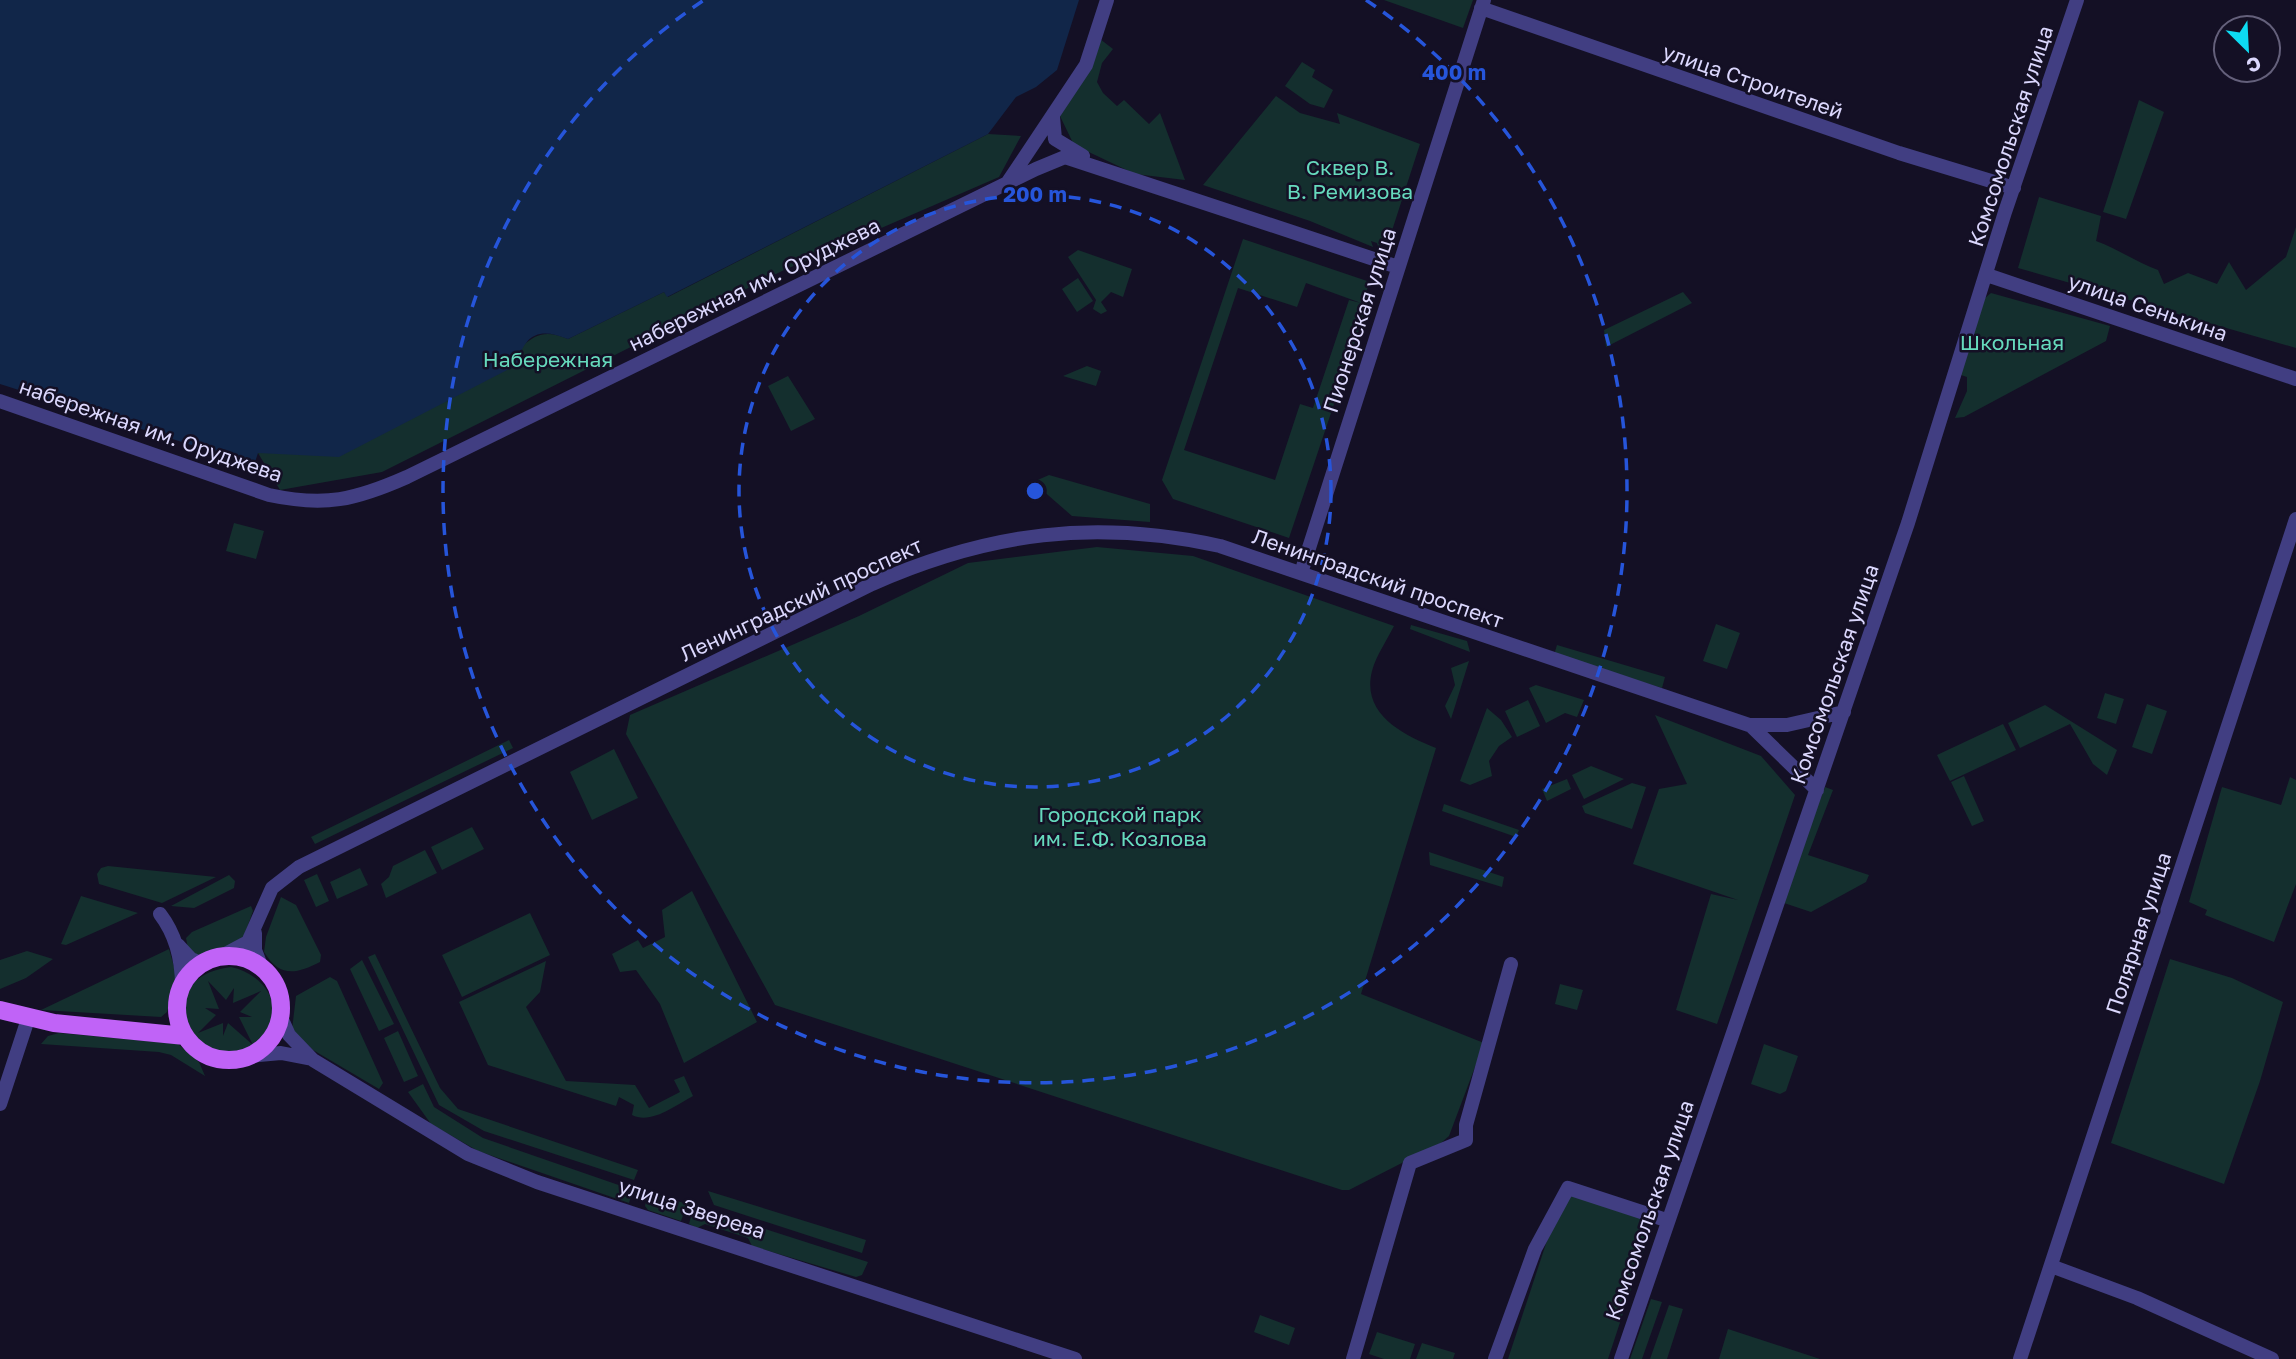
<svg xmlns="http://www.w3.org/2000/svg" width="2296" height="1359" font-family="'Golos Text',sans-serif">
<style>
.green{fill:#142f2e;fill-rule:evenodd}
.water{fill:#112649}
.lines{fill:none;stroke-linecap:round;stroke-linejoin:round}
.minor{stroke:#413e82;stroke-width:14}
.major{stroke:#c063f7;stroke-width:18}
.ring{fill:none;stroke:#2655da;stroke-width:3.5;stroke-dasharray:12 9}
.labels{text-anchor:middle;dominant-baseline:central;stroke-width:5;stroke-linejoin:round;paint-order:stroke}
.street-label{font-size:21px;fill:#dbd7fd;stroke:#141025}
.park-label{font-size:21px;fill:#66dabd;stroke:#141025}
.centre{fill:#2655da;stroke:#141025;stroke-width:3.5}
.ring-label{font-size:21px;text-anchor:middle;font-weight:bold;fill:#2655da;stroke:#141025;stroke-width:5;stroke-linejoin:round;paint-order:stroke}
</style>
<rect width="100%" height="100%" fill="#141025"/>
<path class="green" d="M1384,0H1473L1463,28Z
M1100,39L1113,49L1102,63L1097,82L1103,93L1117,106L1124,100L1149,124L1160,113L1185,180L1135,174L1074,145L1060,116Z
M1302,62L1315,70L1312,77L1333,90L1324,108L1310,104L1285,86Z
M1276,96L1300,113L1340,124L1337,113L1420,144L1387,246L1382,244L1379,250L1377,243L1371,241L1373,247L1310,221L1203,185Z
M2139,100L2164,112L2126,219L2103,212Z
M988,134L1021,136L999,177L782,271L382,472L280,490L258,453H288L521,347C538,332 548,331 568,339L664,292L668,297Z
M2039,197L2101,216L2096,241C2118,249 2136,262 2158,270L2164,284L2188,273L2217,284L2229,262L2246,290L2286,257L2296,227V348L2018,268Z
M1243,239L1370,282L1361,304L1367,306L1289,538L1173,499L1162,480ZM1306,283L1361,303L1349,300L1313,408L1300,404L1275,480L1184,450L1238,288L1297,307Z
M1078,250L1132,269L1123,297L1111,292L1101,302L1107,311L1101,314L1093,309L1096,300L1068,257Z
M1078,278L1093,301L1077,312L1062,289Z
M1683,292L1692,303L1606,347L1604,330Z
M1991,293L2110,326L2106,341L1964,417L1955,418L1967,391V377L1958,374L1985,298Z
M1087,366L1101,371L1096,386L1063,376Z
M788,376L815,419L791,431L768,386Z
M1049,475L1150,504V522L1072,516L1033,482Z
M234,523L264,531L256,559L226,551Z
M1097,547L1193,556L1394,626C1387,640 1376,656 1372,671C1361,714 1403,735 1436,748L1361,994L1484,1043L1449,1136L1441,1143L1349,1190H1342L775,1005L626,734L630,715L859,616L968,563Z
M1716,624L1740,633L1727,669L1703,661Z
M1411,625L1467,641L1470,652L1410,629Z
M1557,645L1665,677L1662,688L1554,655Z
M1469,661L1451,719L1445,706L1455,685L1451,668Z
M1536,685L1584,700L1577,717L1565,713L1546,723L1529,688Z
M2105,693L2124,699L2116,724L2097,718Z
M1528,700L1540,726L1517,737L1505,711Z
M2147,704L2167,711L2152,754L2132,747Z
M2045,705L2117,750L2107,775L2093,764L2070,724L2020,748L2008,723Z
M1487,708L1501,720L1512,737L1499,746L1489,761L1492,776L1470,785L1460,781Z
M1655,715L1761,756L1795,795L1717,1024L1676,1010L1711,894L1738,900L1633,864L1659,789L1687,784Z
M2003,724L2016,750L1950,781L1937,755Z
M509,740L513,748L315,844L311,837Z
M614,749L638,798L592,820L570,772Z
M1591,766L1624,779L1584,799L1572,775Z
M1964,776L1984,821L1972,826L1951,782Z
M2290,777L2296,780V884L2274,942L2205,915L2207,910L2189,902L2222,787L2281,805Z
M1567,779L1571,789L1547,801L1542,789Z
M1632,783L1646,787L1632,829L1585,813L1582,806Z
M1825,787L1833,790L1808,855L1869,875L1866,882L1811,912L1781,902Z
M1444,804L1519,830L1516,837L1442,811Z
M472,827L484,849L442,870L431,847Z
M425,850L437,873L386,898L381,884L389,877L393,866Z
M1429,852L1504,877L1502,887L1430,865Z
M108,866L216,877L162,903L99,884L97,874L101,868Z
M360,868L368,885L337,899L330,882Z
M317,874L329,901L316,907L304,880Z
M229,875L235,881L234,888L194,908L171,906Z
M692,891L757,1022L684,1063L660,1004L636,970L620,972L612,954L638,940L643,948L665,937L662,910Z
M81,896L138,913L66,945L61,944Z
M281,897L296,905L321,955L320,962C296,974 280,978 264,952L266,937Z
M251,906L253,911L244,936L229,947L196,957L188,948L186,938L192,932Z
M530,913L550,955L462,997L442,955Z
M169,949L177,977L167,1012L161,1017L41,1010Z
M27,951L53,959L26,978L0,989V960Z
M375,954L440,1088L458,1109L638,1170L634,1180L484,1131L439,1105L368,957Z
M2170,959L2232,978L2283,1002L2260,1081L2224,1184L2111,1143Z
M362,960L394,1024L379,1031L350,969Z
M546,961L540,992L526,1007L566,1081L635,1085L649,1108L680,1092L674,1080L684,1076L693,1096C676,1105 651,1125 632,1115L634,1105L619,1097L616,1106L488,1065L459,1002Z
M231,967C264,974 287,1006 265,1038C217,1106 130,980 231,967ZM208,981L226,1000L234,988L233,1003L261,991L240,1012L252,1017H239L253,1045L228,1023L223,1036V1023L198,1033L216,1015L205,1008L219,1009Z
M330,977L337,981L383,1083L379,1089L313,1050L292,1030L296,996Z
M1560,984L1583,990L1577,1010L1555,1004Z
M398,1031L418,1076L404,1082L384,1038Z
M59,1033L178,1044L199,1062L205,1076L171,1055L159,1052L41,1044L48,1036Z
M1764,1044L1798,1056L1786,1091L1780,1094L1751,1084Z
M423,1084L434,1107L483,1138L633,1190L629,1203L478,1151L431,1124L408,1092Z
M708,1191L866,1240L862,1253L714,1205Z
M648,1192L687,1204L681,1221L648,1210L645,1206Z
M1563,1192L1653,1222L1608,1359H1508Z
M694,1206L868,1262L862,1275L856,1277L752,1246L748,1238L705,1224L697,1228L689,1224Z
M1651,1299L1662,1302L1642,1359H1630Z
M1669,1305L1683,1309L1667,1359H1650Z
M1260,1315L1295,1328L1289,1345L1254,1332Z
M1728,1329L1820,1359H1719Z
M1377,1332L1415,1344L1410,1359H1384L1369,1354Z
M1422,1343L1455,1353L1453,1359H1416Z"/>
<path class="water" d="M0,0H1079L1057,70L1036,87L1016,97L988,134L667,297L664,292L568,339C539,327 524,334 517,365L339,457L258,453L254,465L0,384Z"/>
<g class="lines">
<path class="minor" d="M1481,8L1899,153L2014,188
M1053,117L1055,139L1083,156
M1008,182L1086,65L1107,0
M1987,275L2296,379
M0,401L269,495C325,507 355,500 407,477L1036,169L1065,157L1398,267
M1301,573L1484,0
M1750,725L1817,790
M160,914C176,935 182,960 182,986
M255,933V950L262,968
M178,945L191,959L203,964
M220,957L248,942L272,888L299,867L872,584C989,532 1095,519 1220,546L1749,725H1787L1844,712
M280,1015L289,1035L313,1060L468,1154L537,1182L1075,1359
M249,1056L281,1053L312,1059
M0,1104L28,1019
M2051,1266L2137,1298L2272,1359
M1353,1359L1410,1163L1466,1140V1125L1511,964
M1495,1359L1535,1249L1568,1188L1666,1220
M1621,1359L1908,523L2005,212L2077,0
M2020,1359L2296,519"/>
<path class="major" d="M177 1008a52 52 0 1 1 104 0a52 52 0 1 1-104 0Z
M0,1010L54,1023L185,1036"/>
</g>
<g class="ring">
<circle cx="1035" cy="491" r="296"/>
<path d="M1366 0A592 592 0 1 1 704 0"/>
</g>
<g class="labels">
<g class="street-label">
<text transform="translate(1753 81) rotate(19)">улица Строителей</text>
<text transform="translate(2010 136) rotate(-72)">Комсомольская улица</text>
<text transform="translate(754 284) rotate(-26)">набережная им. Оруджева</text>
<text transform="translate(2148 307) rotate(19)">улица Сенькина</text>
<text transform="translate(1359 320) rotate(-72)">Пионерская улица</text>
<text transform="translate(151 430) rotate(19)">набережная им. Оруджева</text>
<text transform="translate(1378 578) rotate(19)">Ленинградский проспект</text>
<text transform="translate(801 599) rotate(-25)">Ленинградский проспект</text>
<text transform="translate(1834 674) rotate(-71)">Комсомольская улица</text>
<text transform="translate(2138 933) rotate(-72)">Полярная улица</text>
<text transform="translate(692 1208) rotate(18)">улица Зверева</text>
<text transform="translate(1649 1210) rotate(-71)">Комсомольская улица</text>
</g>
<g class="park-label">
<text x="1350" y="167">Сквер В.<tspan x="1350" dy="24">В. Ремизова</tspan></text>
<text x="2012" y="342">Школьная</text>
<text x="548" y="359">Набережная</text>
<text x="1120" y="814">Городской парк<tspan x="1120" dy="24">им. Е.Ф. Козлова</tspan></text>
</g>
</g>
<circle cx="1035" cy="491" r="10" class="centre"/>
<g class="ring-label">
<text x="1454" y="80">400 m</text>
<text x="1035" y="202">200 m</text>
</g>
<g transform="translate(2247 49) rotate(156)"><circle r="33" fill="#141025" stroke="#64607b" stroke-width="2"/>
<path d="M0-5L12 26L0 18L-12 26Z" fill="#0ddbf3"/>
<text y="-10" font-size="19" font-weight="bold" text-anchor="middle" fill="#dbd7fd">С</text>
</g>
</svg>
